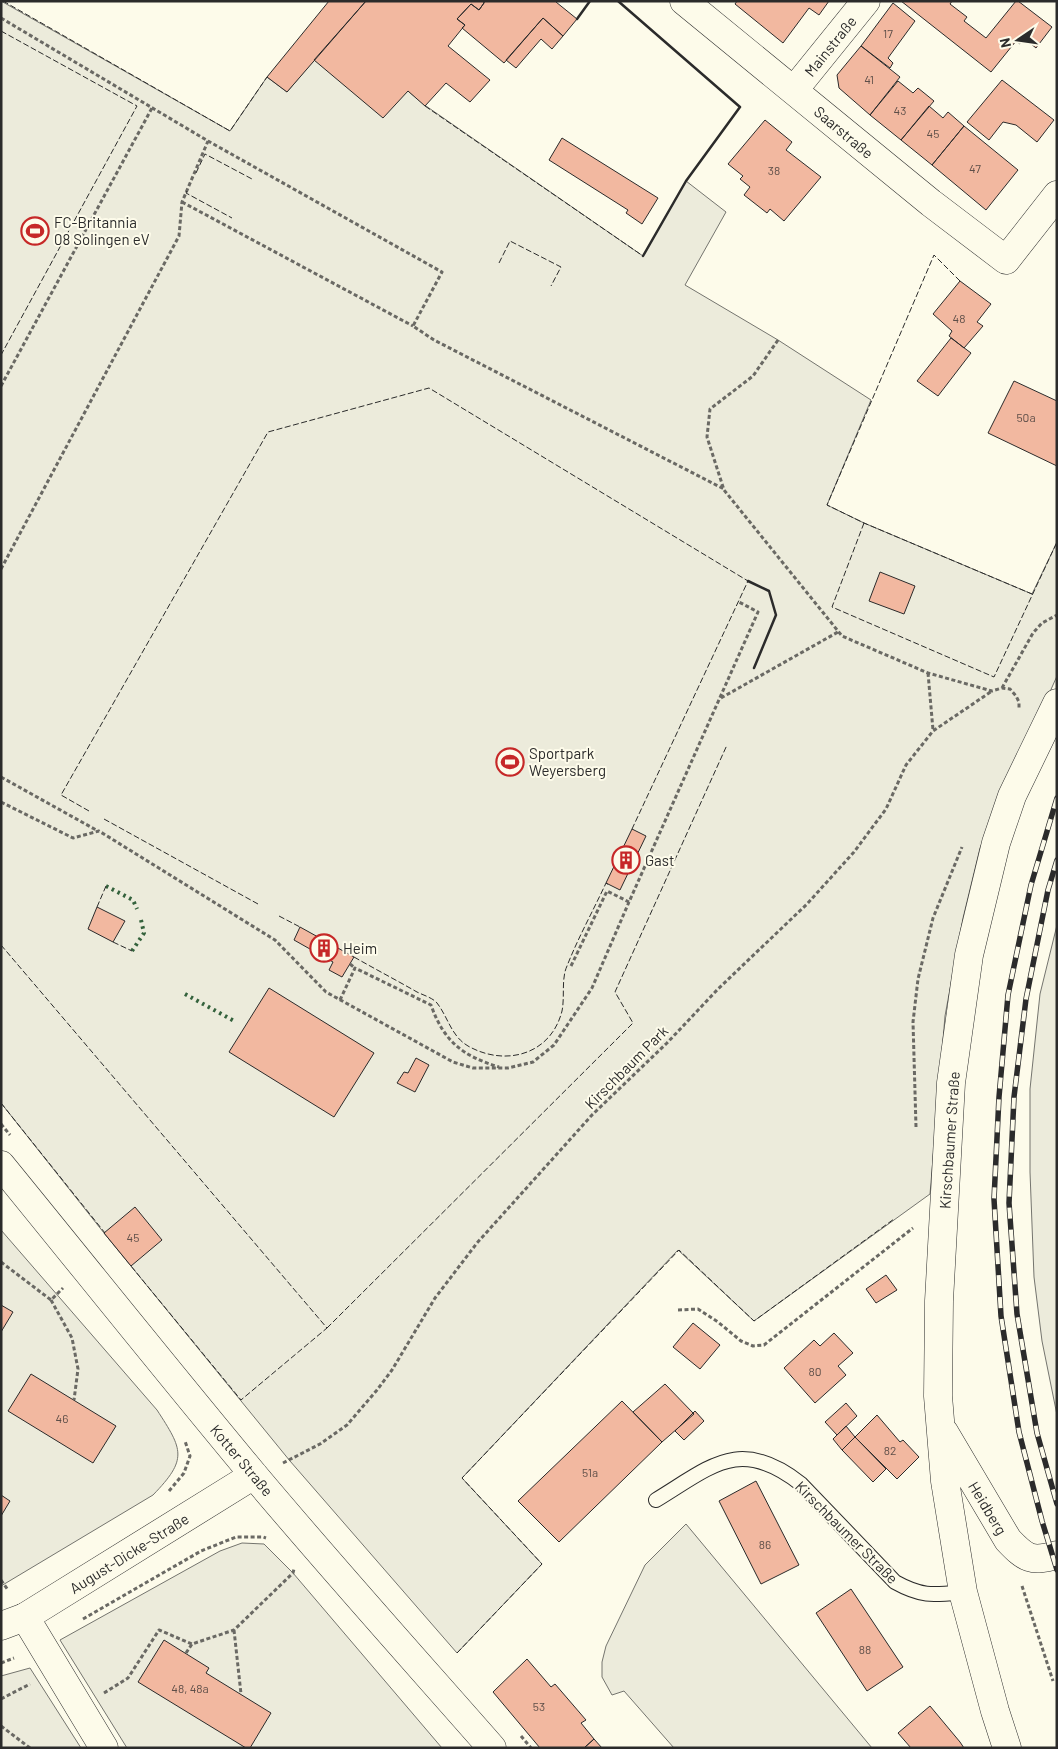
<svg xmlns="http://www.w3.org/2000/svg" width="1058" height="1749" font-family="Barlow,sans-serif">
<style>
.green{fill:#ecebdb;stroke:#74746e}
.building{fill:#f2b8a0;stroke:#2b2b2b}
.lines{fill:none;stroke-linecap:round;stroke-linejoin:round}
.service-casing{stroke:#2b2b2b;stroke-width:16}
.minor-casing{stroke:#2b2b2b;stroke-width:29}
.tertiary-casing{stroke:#2b2b2b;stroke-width:29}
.path{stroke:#6a6964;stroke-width:3;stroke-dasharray:4 2.5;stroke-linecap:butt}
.service{stroke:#fdfbea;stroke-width:14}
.minor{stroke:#fdfbea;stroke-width:28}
.tertiary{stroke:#fdfbea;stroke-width:28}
.rail-casing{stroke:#2b2b2b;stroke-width:5.5}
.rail{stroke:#fdfbea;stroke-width:4;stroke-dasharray:11;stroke-linecap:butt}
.hedge{stroke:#34623c;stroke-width:4;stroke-dasharray:2.5 4;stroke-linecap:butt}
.fence{stroke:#2b2b2b;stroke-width:1;stroke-dasharray:6 2.5;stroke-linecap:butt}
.wall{stroke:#2b2b2b;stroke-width:2.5}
.labels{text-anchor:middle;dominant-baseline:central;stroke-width:4;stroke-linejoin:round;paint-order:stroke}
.number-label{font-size:12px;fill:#5d4e48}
.street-label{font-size:15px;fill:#2b2b2b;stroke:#fdfbea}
.poi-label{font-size:15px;fill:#2b2b2b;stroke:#fdfbea;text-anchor:start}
</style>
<rect width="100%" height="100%" fill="#fdfbea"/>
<path class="green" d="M1,1L230,131L267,77L287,92L314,60L408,91L426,106L643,256L686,181L726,212L685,285L778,340L871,400L827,505L864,523L1032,594L1057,542V676L980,848L963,918L945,1016L930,1194L754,1321L678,1250L462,1478L542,1564L457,1653L290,1461L104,1233L1,1103Z
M1057,925V1415L1042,1341L1034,1277L1030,1172V1089L1040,994Z
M1,1230L157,1410C183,1450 188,1459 153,1495L1,1586Z
M686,1524L872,1748H674L624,1691L612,1695L602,1677V1662L606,1646L645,1565Z
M242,1543L264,1544L293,1573L442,1748H127L60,1640L220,1551Z
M30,1668L81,1748H1V1676Z"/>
<path class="building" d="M329,1H366L287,92L267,77Z
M366,1H484V3L479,10L471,4L457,19L465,25L448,46L490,80L470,102L446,83L425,106L408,91L383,118L314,60Z
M484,1H557L556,2L577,19L563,36L543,18L504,63L462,28L465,25L457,19L471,4L479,10L484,3Z
M737,1H829L819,15L809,8L783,43L735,4Z
M901,1H952L950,4L967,17L964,21L986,38L1016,1H1018L1052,27L1036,48L1025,39L1020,44L1016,41L991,72Z
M893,3L915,21L888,58L893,63L890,68L861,46Z
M543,18L563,36L552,49L541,39L516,68L506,60Z
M861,46L900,77L870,115L839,88L837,75Z
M1002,80L1054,120L1037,142L1016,125L1003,122L989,140L967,122Z
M898,81L913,93L918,88L934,101L901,140L870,115Z
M929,106L943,118L948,112L964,126L932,165L901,140Z
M765,120L792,142L786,150L821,177L784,221L770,209L767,213L744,195L750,187L740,179L743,176L728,164Z
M964,126L1018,170L986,210L932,165Z
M562,138L658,198L642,224L626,213L628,210L549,160Z
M960,281L991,304L977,322L983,326L964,348L949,336L952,331L933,314Z
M951,338L971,353L938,396L917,381Z
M1014,381L1057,401V466L988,433Z
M880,572L915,586L904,614L869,601Z
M632,829L646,836L620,890L606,883Z
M97,907L125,921L113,942L88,929Z
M300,927L354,957L342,977L329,970L333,962L294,940Z
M269,988L374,1053L334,1117L229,1052Z
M416,1058L429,1065L415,1092L397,1083L404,1072L408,1073Z
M135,1207L162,1240L131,1266L104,1233Z
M886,1275L897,1290L876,1303L866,1289Z
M1,1305L13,1312L1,1332Z
M693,1323L720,1345L700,1369L673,1347Z
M834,1333L853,1353L838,1366L846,1375L815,1403L784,1368L814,1340L820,1346Z
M31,1374L116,1426L93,1463L8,1411Z
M665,1384L694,1414L662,1442L633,1412Z
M622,1401L662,1442L559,1542L518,1501Z
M846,1403L857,1416L837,1435L825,1422Z
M695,1411L704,1421L684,1440L675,1431Z
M877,1415L900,1442L903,1440L919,1457L897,1479L855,1437Z
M846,1426L855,1437L842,1450L833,1439Z
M855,1437L886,1469L873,1482L842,1450Z
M756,1481L799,1565L761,1584L719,1501Z
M1,1495L10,1501L1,1516Z
M851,1589L903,1667L867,1691L816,1613Z
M164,1640L209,1668L206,1673L271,1713L250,1748H246L138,1682Z
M527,1659L551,1687L555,1684L586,1720L581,1723L594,1739L584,1748H540L493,1692Z
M930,1706L960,1742L964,1748H911L898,1733Z
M594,1739L602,1748H584Z"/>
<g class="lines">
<g class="service-casing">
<path id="service" d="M656,1500C712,1466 740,1436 801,1484L895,1582C922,1597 933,1595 963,1592"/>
</g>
<g class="minor-casing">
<path id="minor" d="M684,1L931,203L1006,260L1057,195
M794,90L866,1
M944,1432L1008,1540C1026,1559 1031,1562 1057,1555
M25,1617L104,1748
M1007,1748L995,1711L963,1592L945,1481L938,1396L939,1301L951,1083L969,955L996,843L1012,796L1057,703"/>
</g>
<g class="tertiary-casing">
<path id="tertiary" d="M1,1165C85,1268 168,1372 253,1474C331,1567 412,1657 492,1748
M1,1626L25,1617L254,1475"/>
</g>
<path class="path" d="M1,18L208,141L442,272L413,326L434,340L724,489
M182,202L413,326
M778,340L753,376L710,409L707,437L724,490L842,636L928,673L992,691L1002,688L1010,689L1016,696L1019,702V710
M1,386L152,108
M1,569L179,236L182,202L208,141
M928,673L933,730
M1002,688L1033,633L1042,623L1057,615
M721,698L838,632
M1,777L98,831
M1,802L73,838L99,831L275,940L326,992L453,1062L473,1068H508L533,1062L554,1045L592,988L629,902
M350,964L355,968
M571,966L607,891L629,902L758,612L739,602
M340,1000L355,968L431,1005C444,1042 463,1056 499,1067
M1,1124L10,1135
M916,1127L913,1022L918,979L933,918L962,847
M1,1262L51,1300L63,1288
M51,1300L72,1338L78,1369L74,1400
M678,1310L698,1309L718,1322L741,1341L753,1346L764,1345L913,1228
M283,1463L320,1444L347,1425L377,1390L392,1370L435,1298L477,1243L592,1115L667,1043L718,989L807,904L854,852L886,809L906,765L933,731L992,691
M169,1491L184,1473L190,1456L185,1441
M1,1580L8,1590
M1022,1586L1053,1681
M83,1619L201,1551L236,1537H263L266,1538
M234,1630L241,1694
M186,1653L192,1644
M1,1663L14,1658
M104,1693L128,1678L159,1630L192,1644L234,1630L293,1573L294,1569
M1,1699L30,1684
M1,1726L30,1748
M521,1736L531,1748"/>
<use href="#service" class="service"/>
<use href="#minor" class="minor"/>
<use href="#tertiary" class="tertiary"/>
<g class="rail-casing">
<path id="rail" d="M1057,798L1031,885L1008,995L999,1097L994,1199L1001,1316L1019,1432L1042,1521L1057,1570
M1057,860L1048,890L1026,999L1014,1097L1009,1203L1017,1314L1037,1433L1057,1504"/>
</g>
<use href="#rail" class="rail"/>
<path class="hedge" d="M106,886L133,900L137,909
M132,951L144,933L141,920
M185,994L236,1022"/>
<path class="fence" d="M3,1L230,131L267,77
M1,31L137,106L1,355
M425,106L643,256
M196,173L205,154L252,179
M187,191L186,193L232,218
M499,263L510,241L561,267L551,286
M960,281L934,255L827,505L864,523L1032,594
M864,523L832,607L994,677L1057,542
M89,811L61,795L268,432L429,388L748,581L632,829L634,830
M104,819L258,904
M97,907L106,886
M279,916L300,927
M113,942L132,951
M1,945L327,1328L241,1400L131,1266
M354,957C375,969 396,980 417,992C423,995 433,998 437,1003C448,1017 451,1036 468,1046C505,1067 551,1055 562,1011C565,997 561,979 567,966C578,938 593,911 606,883L609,885
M1,1103L105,1233
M327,1328L633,1023L615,992L727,745
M457,1653L542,1564L462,1478L679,1250L754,1321L894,1219"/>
<path class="wall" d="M618,1L740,107L686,181L643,256
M577,19L590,1
M748,581L769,591L776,615L754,668"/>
</g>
<defs>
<g id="stadium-ring" transform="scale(1.4375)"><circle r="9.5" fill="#fdfbea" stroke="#c62828" stroke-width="1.5"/><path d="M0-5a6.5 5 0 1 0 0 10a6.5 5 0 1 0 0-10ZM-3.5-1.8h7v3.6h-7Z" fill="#c62828"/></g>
<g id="building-ring" transform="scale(1.4375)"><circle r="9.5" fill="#fdfbea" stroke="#c62828" stroke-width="1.5"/><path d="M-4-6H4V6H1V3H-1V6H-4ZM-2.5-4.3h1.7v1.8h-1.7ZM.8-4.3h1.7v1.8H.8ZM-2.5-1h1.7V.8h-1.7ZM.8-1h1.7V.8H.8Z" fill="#c62828"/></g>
</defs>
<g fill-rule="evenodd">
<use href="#stadium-ring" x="35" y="231"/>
<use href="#stadium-ring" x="510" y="762"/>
<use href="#building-ring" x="626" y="860"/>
<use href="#building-ring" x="324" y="948"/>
</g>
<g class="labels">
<g class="number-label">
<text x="888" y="33">17</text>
<text x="869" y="79">41</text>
<text x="900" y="110">43</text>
<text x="933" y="133">45</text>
<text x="975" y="168">47</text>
<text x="774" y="170">38</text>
<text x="959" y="318">48</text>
<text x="1026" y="417">50a</text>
<text x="133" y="1237">45</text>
<text x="815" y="1371">80</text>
<text x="62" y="1418">46</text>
<text x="890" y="1450">82</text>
<text x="590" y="1472">51a</text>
<text x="765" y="1544">86</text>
<text x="865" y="1649">88</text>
<text x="190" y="1688">48, 48a</text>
<text x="539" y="1706">53</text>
</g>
<g class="street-label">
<text transform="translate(830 46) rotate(-51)">Mainstraße</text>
<text transform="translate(844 132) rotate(40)">Saarstraße</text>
<text transform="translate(626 1067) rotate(-45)">Kirschbaum Park</text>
<text transform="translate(949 1140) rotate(-86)">Kirschbaumer Straße</text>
<text transform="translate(242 1460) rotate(50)">Kotter Straße</text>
<text transform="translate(988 1508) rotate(59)">Heidberg</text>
<text transform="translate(847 1532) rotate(45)">Kirschbaumer Straße</text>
<text transform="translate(129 1553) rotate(-32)">August-Dicke-Straße</text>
</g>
<g class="poi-label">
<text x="54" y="222">FC-Britannia<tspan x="54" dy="17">08 Solingen eV</tspan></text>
<text x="529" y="753">Sportpark<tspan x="529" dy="17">Weyersberg</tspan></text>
<text x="645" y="860">Gast</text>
<text x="343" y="948">Heim</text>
</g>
</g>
<rect width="1058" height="1749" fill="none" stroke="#2b2b2b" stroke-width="5"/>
<g transform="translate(1018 40) rotate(257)" stroke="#fdfbea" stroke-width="4" paint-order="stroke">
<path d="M0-4L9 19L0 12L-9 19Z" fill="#2b2b2b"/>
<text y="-8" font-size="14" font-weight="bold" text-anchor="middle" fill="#2b2b2b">N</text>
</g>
</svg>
